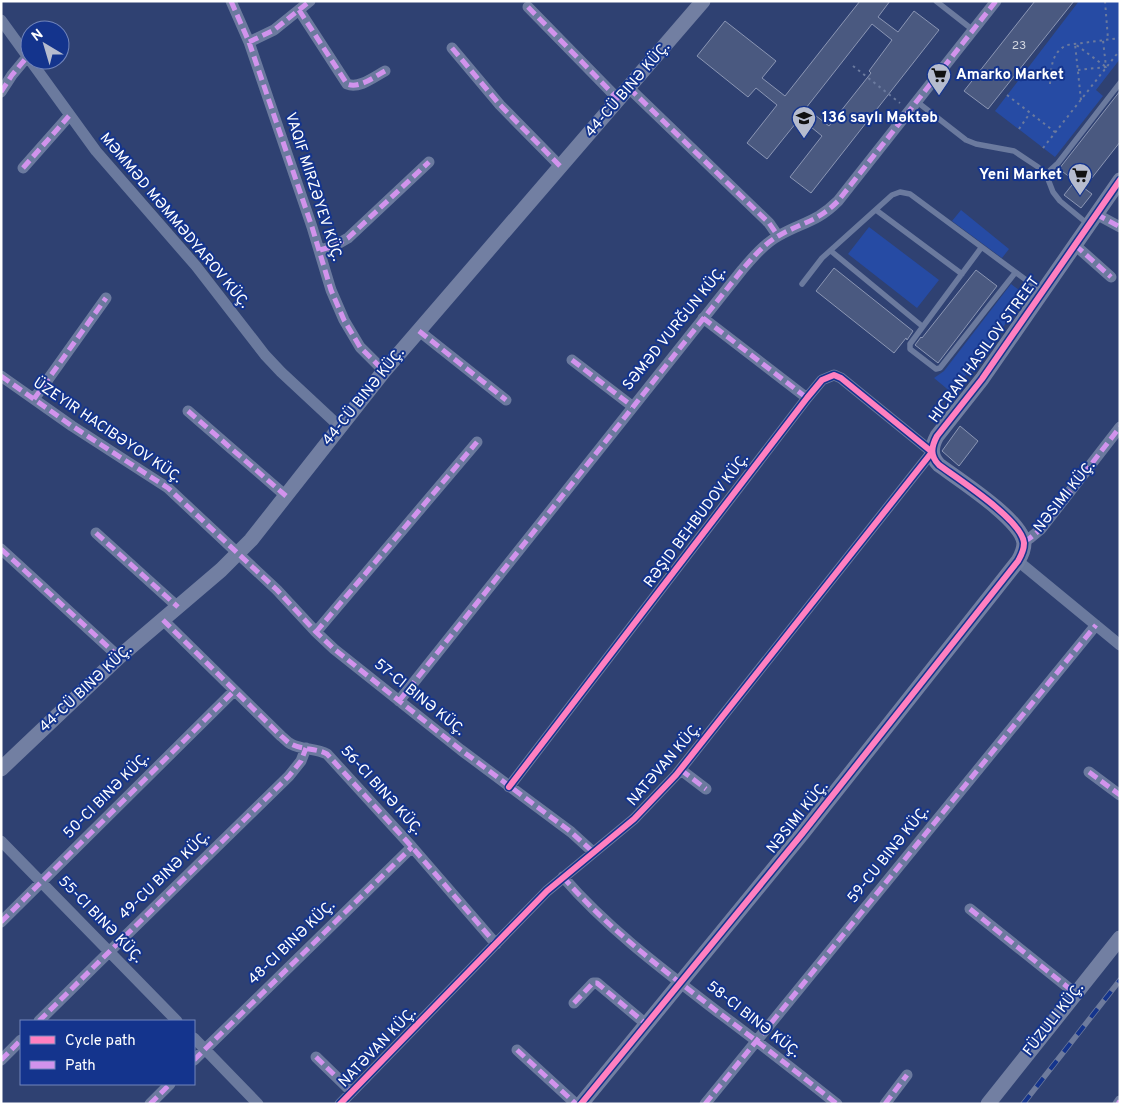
<svg xmlns="http://www.w3.org/2000/svg" width="1121" height="1105" font-family="Overpass,sans-serif">
<style>
.green{fill:#264ba4}
.building{fill:#4a5980;stroke:#8b96b4;fill-rule:evenodd}
.lines{fill:none;stroke-linecap:round;stroke-linejoin:round}
.path{stroke:#6b7a9e;stroke-width:2;stroke-dasharray:2.5 4;stroke-linecap:butt}
.lane{stroke:#6b7a9e;stroke-width:5.5}
.street{stroke:#6b7a9e;stroke-width:11}
.secondary{stroke:#727fa2;stroke-width:15}
.rail-casing{stroke:#6e7b9d;stroke-width:5.5}
.rail{stroke:#14348d;stroke-width:4;stroke-dasharray:11;stroke-linecap:butt}
.quiet{stroke:#d193ec;stroke-width:5;stroke-dasharray:10 5;stroke-linecap:butt}
.cycleway-casing{stroke:#14348d;stroke-width:9}
.cycleway{stroke:#ff80c0;stroke-width:6}
.labels{text-anchor:middle;dominant-baseline:central;stroke-width:4;stroke-linejoin:round;paint-order:stroke}
.number-label{font-size:12px;fill:#d2d6df}
.poi-label{font-size:15px;font-weight:bold;fill:#fff;stroke:#14348d;text-anchor:start}
.street-label{font-size:15px;fill:#fff;stroke:#14348d}
</style>
<rect width="100%" height="100%" fill="#2f4172"/>
<path class="green" d="M1079,1H1120V59L1096,90L1103,96L1055,157L995,111Z
M961,210L1009,249L1002,258L952,221Z
M869,227L939,280L917,308L848,254Z
M1011,284L1027,296L952,393L934,378L944,371Z"/>
<path class="building" d="M860,1H890L878,17L898,32L914,11L939,30L811,193L790,177L822,136L800,118L767,159L747,143L777,105L756,88L748,97L697,56L725,21L776,61L762,78L785,96ZM872,24L892,40L869,71L871,73L829,126L806,108Z
M1035,1H1074L988,109L964,91Z
M1120,91V142L1084,188L1092,194L1081,208L1064,195L1075,181L1059,169Z
M834,268L913,331L907,340L906,338L894,353L816,291Z
M976,270L997,286L938,363L915,345L921,337L922,338Z
M960,426L978,441L959,466L942,451Z"/>
<g class="lines">
<path class="path" d="M1105,1L1108,39
M853,66L900,103
M1078,70L1106,67L1103,40
M1050,84C1051,69 1051,52 1067,45L1120,38
M1007,95L1055,132
M1081,100L1075,44L1106,67
M1019,129L1030,113
M1043,148L1120,50"/>
<path class="lane" d="M936,1L973,30
M916,101L966,140L976,144L1014,151L1038,167L1046,174L1053,192L1060,201L1089,225
M1046,174L1058,163L1120,83
M876,210L962,274
M981,248L910,344V349L936,369L940,368L1015,273
M831,251L922,326
M802,284L822,258L892,195L900,192L910,194L1041,291"/>
<path class="street" d="M231,1L249,42L312,227L331,290L344,320L360,347L384,371
M528,7L619,100
M299,10L347,84C359,89 374,77 385,71
M1,20L96,151L196,266L265,355L281,372L339,426
M249,42L274,30L310,1
M452,48L500,105L561,167
M629,88L769,223L778,236
M1,92L12,75L27,57
M23,168L69,116
M1096,214L1120,227
M1075,245L1111,277
M320,250L334,246L348,238L429,162
M703,318L807,398
M419,331L506,400
M572,360L632,406
M1,376L72,426L168,488L277,590L316,632L334,649L461,750L571,832L593,852
M34,399L106,298
M188,411L286,496
M96,533L178,607
M1024,542L1030,538L1041,529L1120,427
M1,549L119,657
M1018,561L1120,645
M163,620L281,736C284,738 287,742 291,744C302,750 316,748 327,754L412,847L496,944
M316,632L477,442
M399,701L742,270C753,257 765,243 780,235C803,222 817,222 838,201L996,1
M681,770L706,789
M1089,772L1120,795
M1,841L177,1021
M563,877C609,930 666,972 722,1015C761,1044 799,1074 837,1104
M970,909L1075,993
M1,922L234,691
M574,1003L593,983H597L646,1024
M39,1021L110,951L289,776L301,761L306,748
M194,1038L258,1104
M517,1050L576,1104
M316,1057L352,1092
M1,1060L21,1040
M194,1060L412,847
M150,1104L170,1084
M340,1104L547,891L634,819L676,775L932,452L841,378L834,375L822,380L807,398L509,787
M705,1104L1096,625
M885,1104L907,1075
M1118,1104L1120,1101"/>
<path class="secondary" d="M1,769L119,657L221,570L251,540L384,371L703,1
M581,1104L802,834L1018,561C1021,556 1024,549 1024,543C1022,520 958,479 939,465C930,456 931,447 937,436L982,379L1120,180
M988,1104L1120,938"/>
<g class="rail-casing">
<path id="rail" d="M1023,1104L1120,980"/>
</g>
<use href="#rail" class="rail"/>
<path class="quiet" d="M231,1L249,42L312,227L331,290L344,320L360,347L384,371
M528,7L619,100
M299,10L347,84C359,89 374,77 385,71
M249,42L274,30L310,1
M452,48L500,105L561,167
M629,88L769,223L778,236
M1,92L12,75L27,57
M23,168L69,116
M1096,214L1120,227
M1075,245L1111,277
M320,250L334,246L348,238L429,162
M703,318L807,398
M419,331L506,400
M572,360L632,406
M1,376L72,426L168,488L277,590L316,632L334,649L461,750L571,832L593,852
M34,399L106,298
M188,411L286,496
M96,533L178,607
M1024,542L1030,538L1041,529L1120,427
M1,549L119,657
M163,620L281,736C284,738 287,742 291,744C302,750 316,748 327,754L412,847L496,944
M316,632L477,442
M399,701L742,270C753,257 765,243 780,235C803,222 817,222 838,201L996,1
M681,770L706,789
M1089,772L1120,795
M563,877C609,930 666,972 722,1015C761,1044 799,1074 837,1104
M970,909L1075,993
M1,922L234,691
M574,1003L593,983H597L646,1024
M39,1021L110,951L289,776L301,761L306,748
M517,1050L576,1104
M316,1057L352,1092
M1,1060L21,1040
M194,1060L412,847
M150,1104L170,1084
M705,1104L1096,625
M885,1104L907,1075
M1118,1104L1120,1101"/>
<g class="cycleway-casing">
<path id="cycleway" d="M340,1104L547,891L634,819L676,775L932,452L841,378L834,375L822,380L807,398L509,787
M581,1104L802,834L1018,561C1021,556 1024,549 1024,543C1022,520 958,479 939,465C930,456 931,447 937,436L982,379L1120,180"/>
</g>
<use href="#cycleway" class="cycleway"/>
</g>
<defs>
<g id="supermarket-pin" transform="scale(1.25)"><path d="M0 17L-7.5 6A9.5 9.5 0 1 1 7.5 6Z" fill="#b6bcce" stroke="#14348d"/><path d="M-6-5.5h2.5l.6 2H6L4.5 2H-2.5L-4.4-4H-6ZM-1.5 3.2a1.3 1.3 0 1 0 .1 0ZM3 3.2a1.3 1.3 0 1 0 .1 0Z" fill="#111"/></g>
<g id="school-pin" transform="scale(1.25)"><path d="M0 17L-7.5 6A9.5 9.5 0 1 1 7.5 6Z" fill="#b6bcce" stroke="#14348d"/><path d="M0-5L7-2L0 1L-7-2ZM-4 1L0 2.5L4 1V4Q0 6-4 4Z" fill="#111"/></g>
</defs>
<g fill-rule="evenodd">
<use href="#supermarket-pin" x="939" y="75"/>
<use href="#school-pin" x="804" y="118"/>
<use href="#supermarket-pin" x="1080" y="175"/>
</g>
<g class="labels">
<g class="number-label">
<text x="1019" y="46">23</text>
</g>
<g class="poi-label">
<text x="956" y="75">Amarko Market</text>
<text x="822" y="118">136 saylı Məktəb</text>
<text x="1062" y="175" text-anchor="end">Yeni Market</text>
</g>
<g class="street-label">
<text transform="translate(628 90) rotate(-49)">44-CÜ BINƏ KÜÇ.</text>
<text transform="translate(313 187) rotate(72)">VAQIF MIRZƏYEV KÜÇ.</text>
<text transform="translate(174 221) rotate(50)">MƏMMƏD MƏMMƏDYAROV KÜÇ.</text>
<text transform="translate(675 329) rotate(-51)">SƏMƏD VURĞUN KÜÇ.</text>
<text transform="translate(985 350) rotate(-54)">HICRAN HASILOV STREET</text>
<text transform="translate(364 397) rotate(-51)">44-CÜ BINƏ KÜÇ.</text>
<text transform="translate(107 431) rotate(34)">ÜZEYIR HACIBƏYOV KÜÇ.</text>
<text transform="translate(1065 497) rotate(-51)">NƏSIMI KÜÇ.</text>
<text transform="translate(697 521) rotate(-53)">RƏŞID BEHBUDOV KÜÇ.</text>
<text transform="translate(86 689) rotate(-43)">44-CÜ BINƏ KÜÇ.</text>
<text transform="translate(419 698) rotate(39)">57-CI BINƏ KÜÇ.</text>
<text transform="translate(665 765) rotate(-49)">NATƏVAN KÜÇ.</text>
<text transform="translate(381 791) rotate(48)">56-CI BINƏ KÜÇ.</text>
<text transform="translate(107 796) rotate(-45)">50-CI BINƏ KÜÇ.</text>
<text transform="translate(798 818) rotate(-51)">NƏSIMI KÜÇ.</text>
<text transform="translate(889 855) rotate(-51)">59-CU BINƏ KÜÇ.</text>
<text transform="translate(165 876) rotate(-44)">49-CU BINƏ KÜÇ.</text>
<text transform="translate(100 920) rotate(46)">55-CI BINƏ KÜÇ.</text>
<text transform="translate(292 943) rotate(-44)">48-CI BINƏ KÜÇ.</text>
<text transform="translate(753 1020) rotate(38)">58-CI BINƏ KÜÇ.</text>
<text transform="translate(1054 1020) rotate(-52)">FÜZULI KÜÇ.</text>
<text transform="translate(378 1048) rotate(-46)">NATƏVAN KÜÇ.</text>
</g>
</g>
<rect width="1121" height="1105" fill="none" stroke="#ffffff" stroke-width="5"/>
<rect x="20" y="1020" width="175" height="65" fill="#14348d" stroke="#7285bb"/>
<rect x="30" y="1036" width="25" height="8" fill="#ff80c0" stroke="#7285bb"/>
<text x="65" y="1045" font-size="15" fill="#ffffff">Cycle path</text>
<rect x="30" y="1061" width="25" height="8" fill="#d193ec" stroke="#7285bb"/>
<text x="65" y="1070" font-size="15" fill="#ffffff">Path</text>
<g transform="translate(45 45) rotate(322)"><circle r="24" fill="#14348d" stroke="#7285bb"/>
<path d="M0-4L9 19L0 12L-9 19Z" fill="#b6bcce"/>
<text y="-8" font-size="14" font-weight="bold" text-anchor="middle" fill="#ffffff">N</text>
</g>
</svg>
